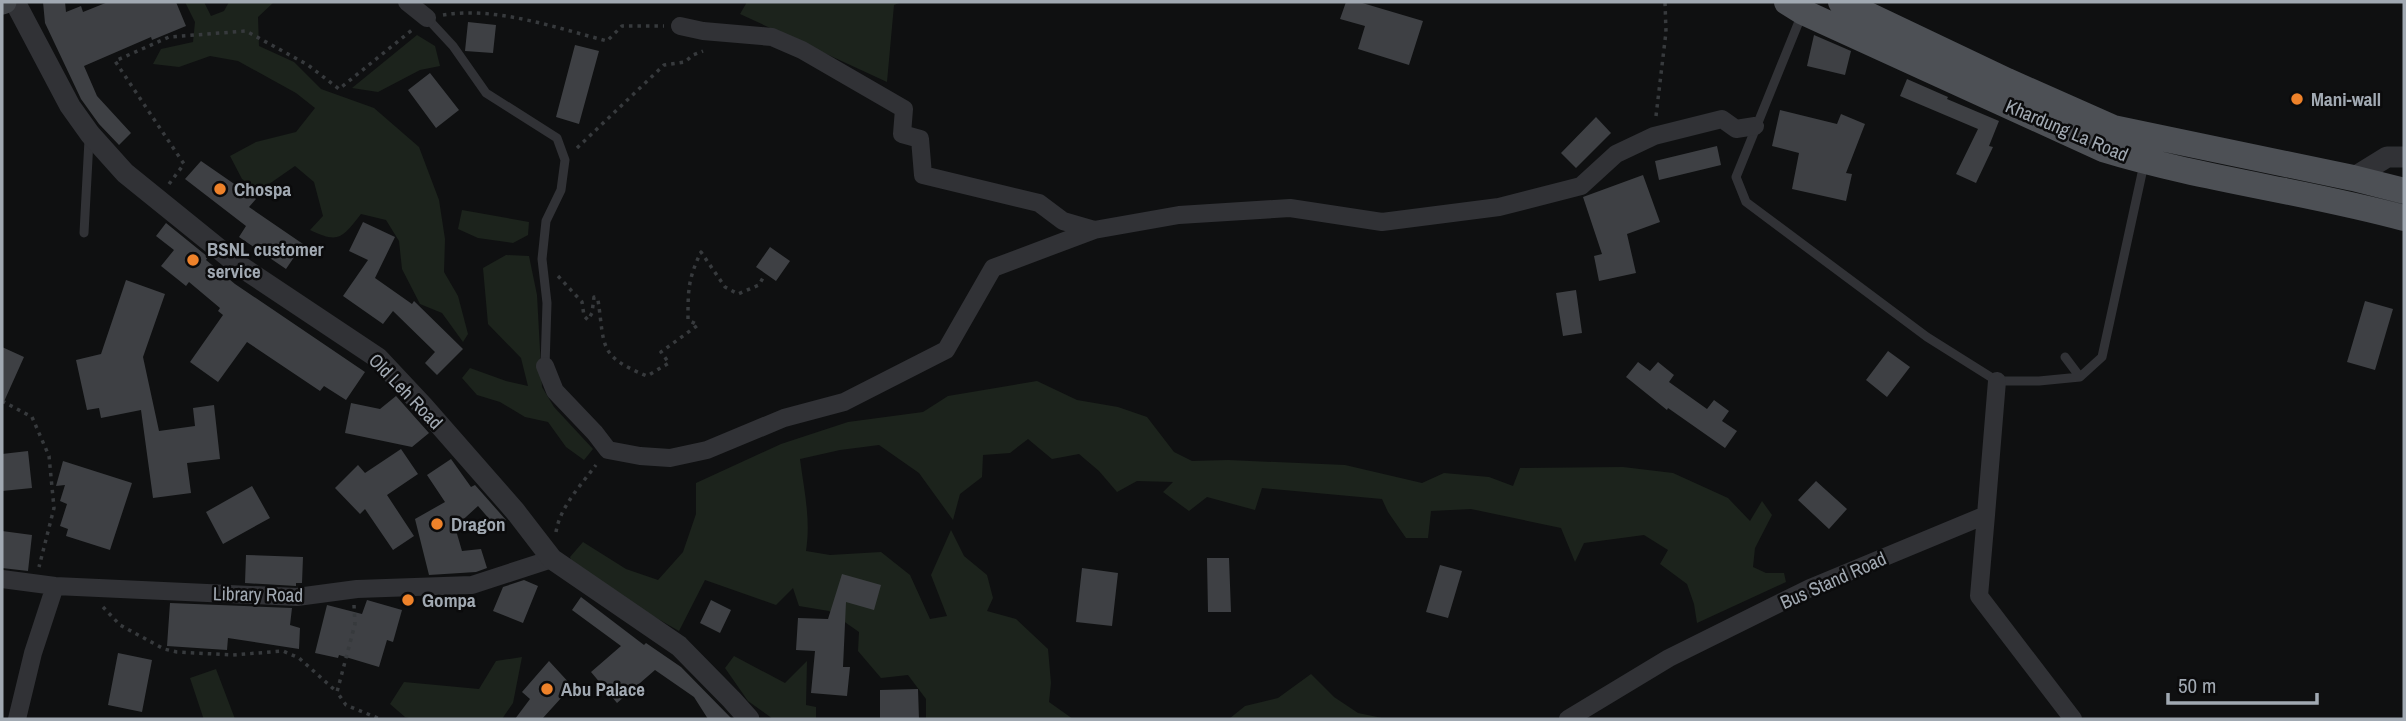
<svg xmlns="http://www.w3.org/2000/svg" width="2406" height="721" font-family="'Archivo Narrow',sans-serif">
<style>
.green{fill:#1c231c}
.building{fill:#3e4044}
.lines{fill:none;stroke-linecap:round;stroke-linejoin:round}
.path{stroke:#373a3d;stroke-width:3.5;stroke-dasharray:3.5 5;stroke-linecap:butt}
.service{stroke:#313236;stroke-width:9}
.minor{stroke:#313236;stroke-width:18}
.tertiary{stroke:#313236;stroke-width:21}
.secondary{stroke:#3f4246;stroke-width:23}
.primary{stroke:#4d5055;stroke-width:26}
.poi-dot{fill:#ee822a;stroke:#0b0b0c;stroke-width:2.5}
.labels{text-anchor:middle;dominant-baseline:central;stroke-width:5;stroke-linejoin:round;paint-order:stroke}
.poi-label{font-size:19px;font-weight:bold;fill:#a1a9b2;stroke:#0b0b0c;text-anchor:start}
.street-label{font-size:19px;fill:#a1a9b2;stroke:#0b0b0c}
</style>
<rect width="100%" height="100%" fill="#0f1011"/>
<path class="green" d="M185,2H204L211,16L224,11L229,2H274L258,17L259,46L294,62L321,89L374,108L419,147L439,200L445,239L444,272L458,296L468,334L463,342L442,313L420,304L402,269L399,241L386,220L361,214C342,238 339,244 310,230L323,216L314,182L295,166L259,191L242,179L230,156L256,142L296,132L315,108L296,93L238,61L210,56L179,67L153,64L161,49L193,42L195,22Z
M747,2H902L894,5L887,82L740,14Z
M417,35L435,46L440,66L420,70L378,92L352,88Z
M462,210L529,222L528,235L513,243L478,238L458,229Z
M506,255L529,256L537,295L542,387L554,407L593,449L584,460L566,447L548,422L525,417L500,402L477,395L462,378L470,368L506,381L528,386L521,358L488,324L483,268Z
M1037,381L1077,400L1118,407L1147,417L1174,452L1192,461L1228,460L1345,465L1422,483L1444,473L1489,477L1513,486L1520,468L1623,467L1673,473L1728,498L1750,521L1762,501L1772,515L1755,548L1753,567L1766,573H1784L1786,582L1697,623L1694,604L1687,584L1660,564L1668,550L1644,535L1584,543L1575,562L1561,528L1471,509L1431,511L1428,538H1406L1388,512L1382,499L1262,488L1255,510L1207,497L1189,511L1163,492L1173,482L1137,481L1117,492L1099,471L1079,454L1052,459L1028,439L1010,453L983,455L982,477L960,494L953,520L919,473L879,445L840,450L800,459C804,490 811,519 806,551L830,555L881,552L910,575L930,619L947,616L931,575L951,530L964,556L987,575L993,598L987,611L1016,619L1048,649L1051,683L1049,702L1073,719H926V699L908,675L881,678L858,651L859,632L829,611L799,606L793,588L776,605L705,580L679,631L618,596L579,587L570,557L583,542L626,569L658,580L683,552L696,514V483L781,444L848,422L923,412L948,396Z
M734,656L785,683L807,661L806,705L816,707V719H773L748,701L725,668Z
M522,657L513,703L502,719H413L405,717L390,704L404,682L479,689L496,661Z
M216,669L235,719H204L203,717L190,678Z
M1311,674L1334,697L1358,713L1387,719H1229L1245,706L1278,698Z"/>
<path class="building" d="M43,2H65L66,12L81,6L83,12L108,2H176L186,26L152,40L151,37L84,66L97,96L131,133L119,145L99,124L81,99L45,23Z
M1346,2H1359L1423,21L1409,65L1358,49L1365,26L1340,19Z
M468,22L496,25L493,53L465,51Z
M1814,35L1851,51L1845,75L1807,66Z
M575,45L599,51L579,124L556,117Z
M430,73L459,110L436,128L408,90Z
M1907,79L1948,97L1947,99L1999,121L1989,146L1993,147L1976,183L1956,174L1978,129L1900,96Z
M1780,110L1837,124L1841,114L1865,124L1846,173L1852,174L1846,201L1792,189L1799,153L1772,146Z
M1596,117L1611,133L1576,168L1561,153Z
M1717,146L1721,165L1659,180L1655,161Z
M201,161L256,199L249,207L303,244L286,269L239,237L246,226L185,179Z
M1643,175L1660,222L1627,234L1636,273L1599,281L1594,256L1602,254L1583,197Z
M363,222L395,237L375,278L412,304L414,301L463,349L437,375L425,363L435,352L393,311L383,324L343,296L368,260L349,251Z
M166,223L208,257L206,260L235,284L365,372L346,400L324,386L320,391L247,342L218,382L190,362L223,315L218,311L220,308L189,282L186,286L161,266L174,250L156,236Z
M770,247L790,261L776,281L756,267Z
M126,280L165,294L143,357L159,431L195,426L193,408L214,405L220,459L187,463L191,493L153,498L141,410L101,418L99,408L87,410L76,360L101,354Z
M1576,290L1582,333L1563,336L1556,293Z
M2365,301L2393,309L2375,370L2347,362Z
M2,347L24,357L2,406Z
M1888,351L1910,367L1887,397L1866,380Z
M1638,362L1650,371L1658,362L1674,375L1669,382L1707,409L1714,400L1729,411L1722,421L1737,431L1725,448L1668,408L1667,410L1626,377Z
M396,396L429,433L412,447L345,433L351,403L380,409Z
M401,449L418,474L387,495L414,536L393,550L365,509L360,514L335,488L358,465L365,473Z
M28,451L32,488L2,491V454Z
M451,459L471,487L475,485L506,520L498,529L478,506L455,527L462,551L481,549L487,568L476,572L429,575L415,519L445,502L427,475Z
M63,461L132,483L110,550L66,536L68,529L60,526L67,504L60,501L65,485L56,486Z
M1816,481L1847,509L1829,529L1798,500Z
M252,486L270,518L223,544L206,512Z
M2,531L32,535L28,571L2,568Z
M246,555L303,557L302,583H296V586L245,583Z
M1207,558H1229L1231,612H1208Z
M1440,565L1462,571L1448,618L1426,612Z
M1082,568L1118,573L1112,626L1076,622Z
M842,574L881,585L874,610L846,602L843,667H850L847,696L811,693L815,651L796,650L798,618L828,619Z
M524,580L538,586L523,623L493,611L503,587Z
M581,597L644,645L646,643L681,667L732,719H708L694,697L655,670L617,703L591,672L621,646L572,610Z
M367,600L402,610L393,642L387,640L379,667L339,655L338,658L315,653L327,605L362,614Z
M711,600L731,610L720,633L700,623Z
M170,603L292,608L290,625L300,628L299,649L228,638L227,650L167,646Z
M118,653L152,660L142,712L108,705Z
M549,661L572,686L542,719H515L530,699L522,692Z
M918,689L919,719H880V690Z"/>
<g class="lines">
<path class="path" d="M443,15C495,6 557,28 607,41L622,26H664
M1656,116L1666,32L1665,2
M577,148L664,65L685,62L693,55L703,51
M169,184L184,164L115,61L169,37L246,31L308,65L339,89L412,30
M558,276L582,302L584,316L588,320L592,313L594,297L598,300C605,347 598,356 647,376L669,363L661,352L698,325L688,320C688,290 688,279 701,252L725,287L738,294L759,285L764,276
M2,401L32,417L49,456L54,508L39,567
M556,532C560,507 581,485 596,465
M354,605L355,624L337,692L346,705L380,719
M103,607L120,625L164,649L177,652L233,655L283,651L299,658L337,692"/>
<path class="service" d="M1802,14L1736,177L1746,202L1927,337L1997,381H2039L2080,377L2102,357L2144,164
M427,18L453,46L486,93L557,138L565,160L561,190L546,221L542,259L547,303L545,366
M84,233L89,140
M2065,357L2080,377"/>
<path class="minor" d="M407,2L427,18
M680,26L703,31L772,37L802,50L904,109L902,134L920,139L923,175L1039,203L1063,221L1094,230L1179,215L1290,208L1382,222L1499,207L1581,186L1616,154L1654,136L1722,119L1736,129L1755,126
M545,366L555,391L595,433L608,450L640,456L670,458L707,450L784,418L844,402L946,350L993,268L1094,230
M1986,515L1979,596L2073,719
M2,579L55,586L297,597L357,589L472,585L552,559
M17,719L33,653L55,586
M1568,719L1669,658L1810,588L1986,515L1997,381"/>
<path class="tertiary" d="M15,2L70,106L90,134L125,173L240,266L378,358L423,406L515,511L552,559L679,646L732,700L749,719
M2353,178L2387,157H2404"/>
<path class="secondary" d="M2,3L5,2"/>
<path class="primary" d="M1787,2L1803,12L2103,149C2201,179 2305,191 2404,218
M1841,2L2007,81L2113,128L2353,178L2404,191"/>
</g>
<g class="poi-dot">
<circle cx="2297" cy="99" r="7"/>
<circle cx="220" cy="189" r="7"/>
<circle cx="193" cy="260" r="7"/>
<circle cx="437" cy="524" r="7"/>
<circle cx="408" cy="600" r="7"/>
<circle cx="547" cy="689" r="7"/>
</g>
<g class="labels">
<g class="poi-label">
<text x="2311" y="99">Mani-wall</text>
<text x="234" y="189">Chospa</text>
<text x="207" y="249">BSNL customer<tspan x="207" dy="22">service</tspan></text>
<text x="451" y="524">Dragon</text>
<text x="422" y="600">Gompa</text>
<text x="561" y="689">Abu Palace</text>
</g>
<g class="street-label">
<text transform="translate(2067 130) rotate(23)">Khardung La Road</text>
<text transform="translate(406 391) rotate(46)">Old Leh Road</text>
<text transform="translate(1833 580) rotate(-24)">Bus Stand Road</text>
<text transform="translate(258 594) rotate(1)">Library Road</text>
</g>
</g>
<rect width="2406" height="721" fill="none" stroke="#a1a9b2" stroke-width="7"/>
<path d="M2168 693v10h149v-10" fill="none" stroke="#a1a9b2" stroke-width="3.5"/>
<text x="2178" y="693" font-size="21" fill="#a1a9b2" stroke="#0b0b0c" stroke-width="5" paint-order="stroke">50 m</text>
</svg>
